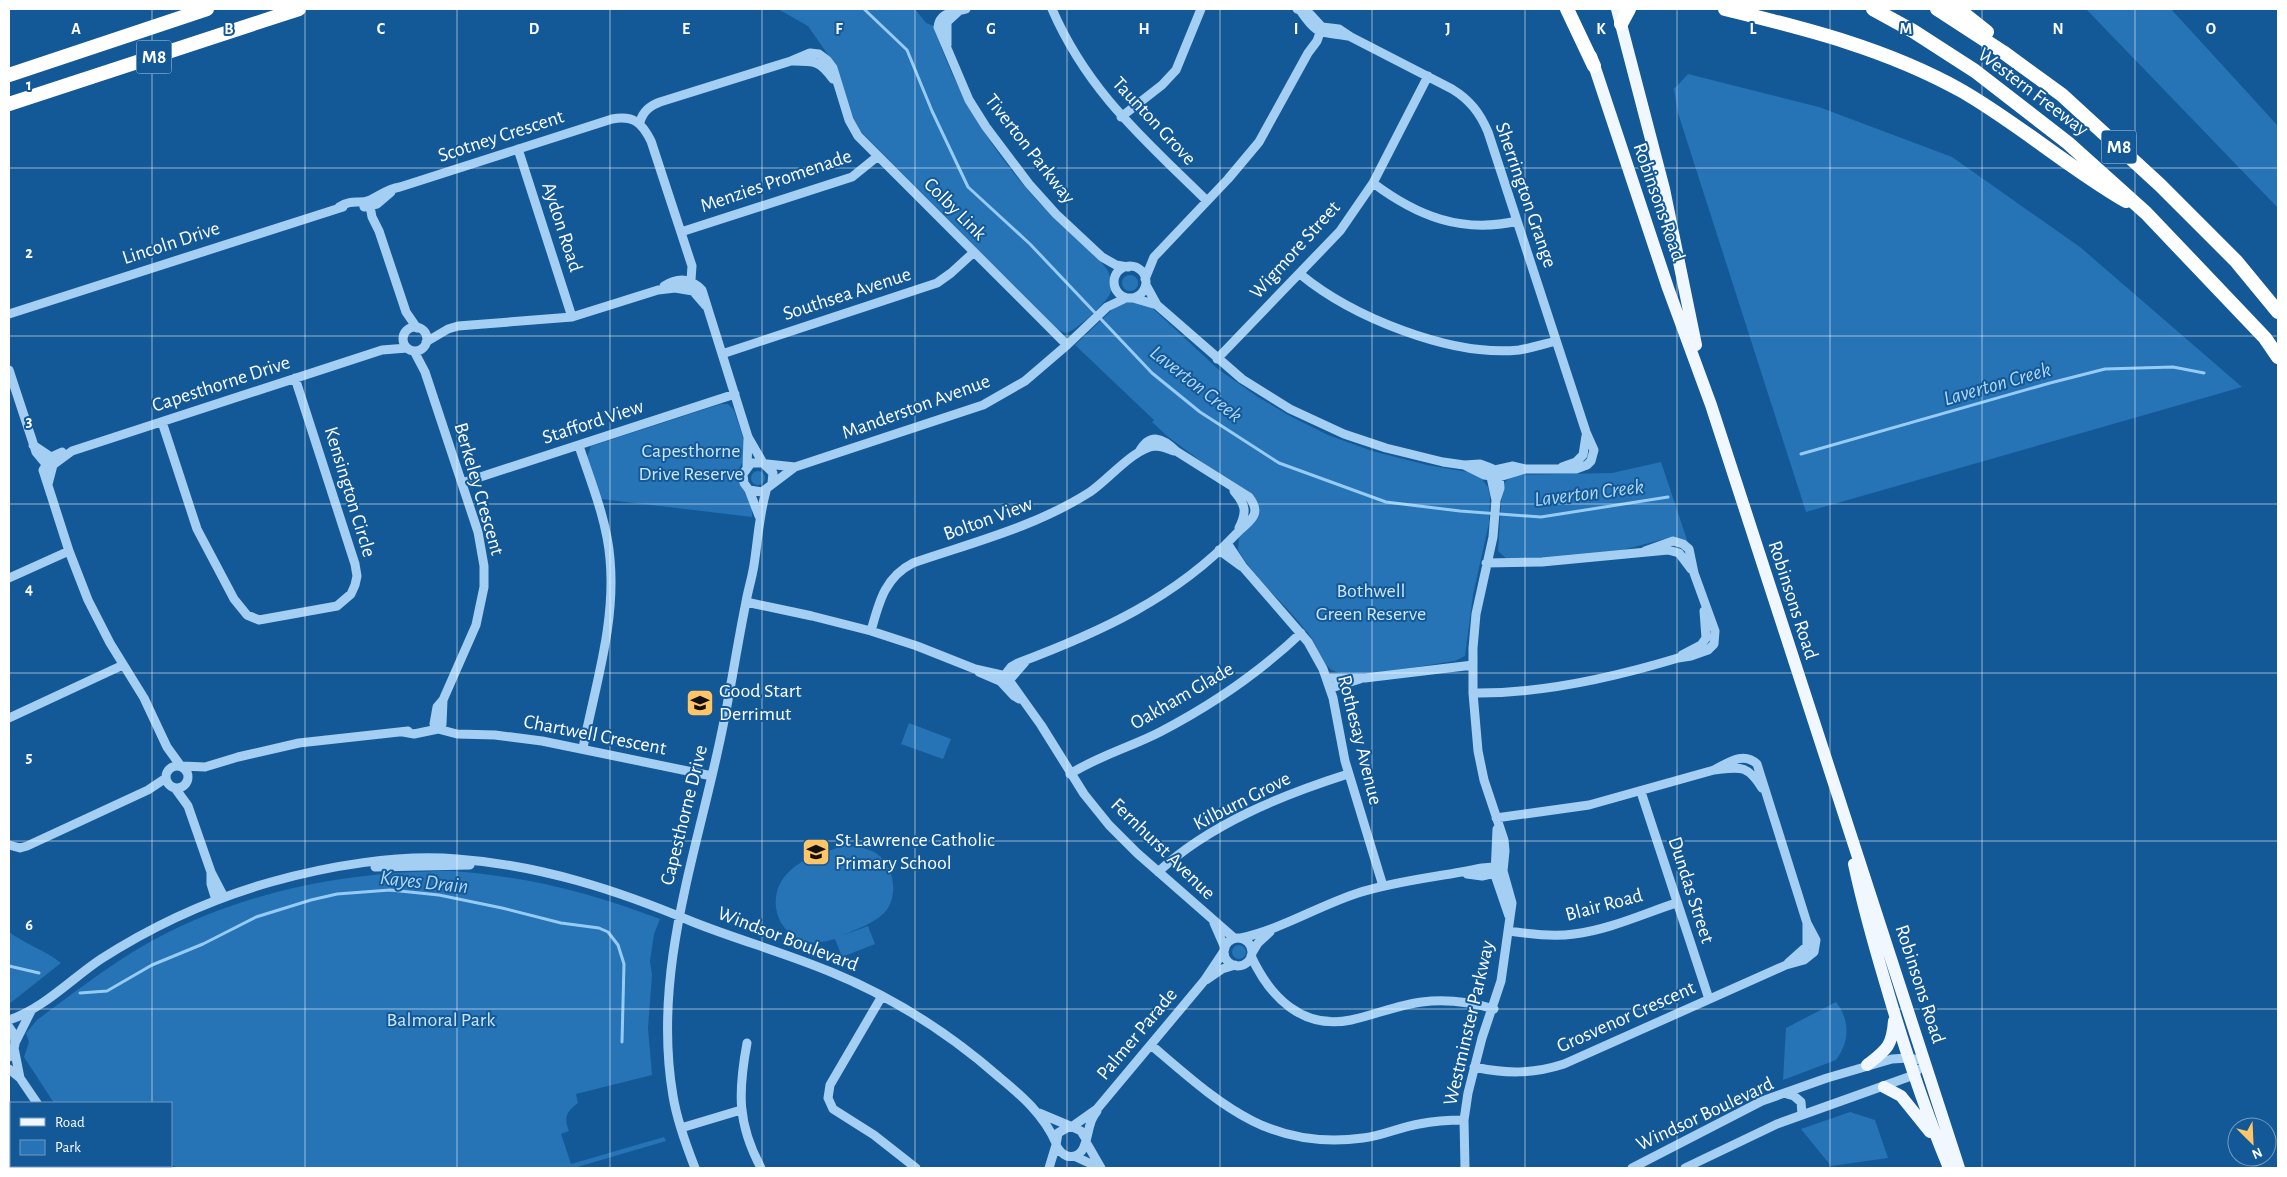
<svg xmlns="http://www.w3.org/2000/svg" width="2287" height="1177" font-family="'Alegreya Sans',sans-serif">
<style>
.green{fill:#2673b6}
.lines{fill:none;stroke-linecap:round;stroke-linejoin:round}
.stream{stroke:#96cbf6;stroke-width:3}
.minor{stroke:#a4cff3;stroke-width:9}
.major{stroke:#f0f7ff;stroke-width:12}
.highway{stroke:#fff;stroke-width:14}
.grid{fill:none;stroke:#fff;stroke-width:1;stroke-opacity:0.55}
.labels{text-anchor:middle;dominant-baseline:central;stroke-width:4;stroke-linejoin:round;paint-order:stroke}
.shield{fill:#135997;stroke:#b8cde0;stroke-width:1}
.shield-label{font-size:19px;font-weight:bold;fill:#fff}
.street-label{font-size:20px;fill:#fff;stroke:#135997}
.park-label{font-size:20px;fill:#cce7fd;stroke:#135997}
.poi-label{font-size:20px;fill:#fff;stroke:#135997;text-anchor:start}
.water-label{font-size:21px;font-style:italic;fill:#b0d8fa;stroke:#135997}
.grid-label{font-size:16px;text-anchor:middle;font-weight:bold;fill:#fff;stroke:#135997;stroke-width:4;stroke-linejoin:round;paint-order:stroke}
</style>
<rect width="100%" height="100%" fill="#135997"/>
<path class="green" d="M778,9H915L926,23L934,26C954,90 989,146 1033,196C1056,222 1088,243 1108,271C1111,279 1113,286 1110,294C1105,304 1075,332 1065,333L1057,329L860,131L853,118L835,65L808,26Z
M2086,9H2171L2278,126V208Z
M1688,74L1819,107L1952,157L2080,247L2242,387L1806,512L1678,113L1674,89Z
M1122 283a8 8 0 1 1 16 0a8 8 0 1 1-16 0Z
M1131,301L1149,305L1218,369L1258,397L1290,416L1328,435L1372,451L1427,465L1468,472L1482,479L1488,487L1490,496L1489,523L1473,595L1465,656L1455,661C1431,664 1353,680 1334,671C1323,666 1317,647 1311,637C1288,606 1257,582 1238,550L1239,537L1259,508L1254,496L1202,462L1167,436L1152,422L1154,420L1075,345L1114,308Z
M721,404H728L734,410L744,440V460L738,470L737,479L752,505V517L601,499L587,457L591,446Z
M1661,462L1688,543L1672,537L1615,552L1576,557L1507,559L1498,551L1502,489C1504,480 1510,477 1518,475L1612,473Z
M751 478a7 7 0 1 1 14 0a7 7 0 1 1-14 0Z
M909,723L951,739L943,759L901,744Z
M845,845C854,847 863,847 872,851C892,860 899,890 888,908C879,922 858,928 844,935L868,926L875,944L842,957L835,939C824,942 815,944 804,941C775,932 767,896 786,875C800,858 825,853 845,845Z
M452,871C530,877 587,892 660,919L654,934L650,961L652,975L648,1028L652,1075L576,1094L578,1103C567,1111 563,1117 569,1131L561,1134L571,1164L664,1137L666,1141L574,1168H179L171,1165V1103H54L24,1057L29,1042L26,1033L37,1020C69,996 102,971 136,950C231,893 343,871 452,871Z
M9,932C25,944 45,950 61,963L9,1004Z
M1232 952a7 7 0 1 1 14 0a7 7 0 1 1-14 0Z
M1836,1002C1850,1020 1850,1041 1836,1060L1783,1080L1786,1028Z
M1850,1112L1875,1120L1888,1158L1831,1166L1801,1129Z
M103,1166H169L168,1168H112Z"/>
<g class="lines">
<path class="stream" d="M864,9L907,50L932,111L968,187L1030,244L1152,373L1200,412L1279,463L1386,502L1460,511L1541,517L1668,497
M1801,454L2050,383L2105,369L2173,367L2204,373
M9,966L39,973
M80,993L107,991L152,965L203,944L256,917L311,900L337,894L390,890L439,895L502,908L561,923L599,928L608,932L618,945L624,964L622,1042"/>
<path class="minor" d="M966,9C954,13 940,11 938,27L969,100L986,127L1029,184L1056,214L1102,257L1116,265L1128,267
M1052,9C1088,92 1144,139 1207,201
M1300,10C1318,37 1320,31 1348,36
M947,45V22L959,11
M794,61C815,61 820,61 833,79
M1121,117L1162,85L1176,70L1201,9
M640,122C643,111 650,106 660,102L791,61L810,53L819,54L827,60L833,68L849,120L858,136L1067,345
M518,149L572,317
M1373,183C1417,216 1462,234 1517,221
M369,201L372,217L379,231L406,312L417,328
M339,207C353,198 359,205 370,200C381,195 387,189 400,187L612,119C634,115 642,123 651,141L692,266L691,280L686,288
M364,207L377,204L391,192
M681,232L852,177L878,156
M1114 282a16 16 0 1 1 32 0a16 16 0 1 1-32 0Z
M1300,274C1352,317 1451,357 1519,350C1532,348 1544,344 1556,341
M1145,279L1154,257L1228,179L1259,142L1308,53L1317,41L1322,27
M1146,285L1157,305L1242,379L1290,409L1344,434L1386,448L1443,462L1464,465L1484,475L1499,477L1525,469H1576L1587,465L1591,461L1594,450L1586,432L1488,132C1480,113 1470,100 1452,89L1351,37L1339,29L1322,27L1310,14L1297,9
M664,286C678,277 691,278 702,290L748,437L763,463
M1133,298L1157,305
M9,314L343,207
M403 339a12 12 0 1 1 24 0a12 12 0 1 1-24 0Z
M426,342L448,329L458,326L572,317L658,290L675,288L693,291L706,306
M414,351L425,372L478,532L484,566V587L476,625L443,700L437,707L434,724L438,729L442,724L443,700
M722,354L937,283L951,273L973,253
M1217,359L1340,231L1373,183L1428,76
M9,370L36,452L46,464L53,465L51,457L33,445
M162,422L197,529L234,599L247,615L259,620L337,606L351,594L355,585L357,576L355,564L295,378
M579,446C591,482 607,521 610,559C616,623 595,686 583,748
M62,452L51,457L43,470L69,551L88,600L110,643L144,698L167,747L180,765
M767,464L795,467
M747,466L748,439
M1562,467L1576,462L1583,455L1586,436
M1492,475L1495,470L1513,466L1525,469
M1491,477L1496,500
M462,483L735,394
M772,483L773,473L763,463H751L743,474L744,483L749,490L762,492L795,467L983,405L1025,381L1067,345L1107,307L1126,298
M48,484L53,465L72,451L382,350L407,348
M749,490L759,516
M1234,491C1246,505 1247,512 1239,528
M1227,543L1243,567L1308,642L1323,669L1333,698L1345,761L1383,886
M1219,550L1241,566
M1486,563L1542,562L1668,550L1679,553L1691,569
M9,578L69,551
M746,602L812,616L871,631L917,646L975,669L1006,676L1041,725L1084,794L1109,825L1137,853L1234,938
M871,631C879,602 885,577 913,563C974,542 1035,527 1090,492C1108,480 1134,448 1155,446C1162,446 1168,449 1174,451
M1682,655L1701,645L1706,638L1704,611
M979,672L1000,681L1014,696L1019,699
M1328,678H1365L1473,665
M1000,681L1011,667L1018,663C1098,633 1176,598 1236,534C1247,522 1264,516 1249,497L1176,451C1163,438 1150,432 1139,452
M1006,684L1025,662
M1331,688L1360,679
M1473,693C1542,694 1612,678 1678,658L1691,656L1708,650L1714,644L1715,631L1694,573L1689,549L1683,544L1673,541L1645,551
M9,718L123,665
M403,732L414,734L438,729L457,734L495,735L542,741L712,776
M166 777a11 11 0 1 1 22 0a11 11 0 1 1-22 0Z
M182,766L205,767L238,757L299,743L408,731
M1070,774C1098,756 1131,747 1160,732C1212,705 1260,672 1301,633
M175,788L188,806L211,872L224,897
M1641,792L1709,999
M1496,818L1589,805L1714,770C1740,767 1747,764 1762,788
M1497,829L1495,875L1509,916
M9,845L20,848L27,846L148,790L166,778
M375,867L470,865
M211,872V884L216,900
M1158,872C1210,824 1282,795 1348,774
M1467,874L1482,876L1500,872
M1214,923L1225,948
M1509,931C1530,934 1553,937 1574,934C1608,930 1643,914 1676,903
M1241,938C1282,929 1318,906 1358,893C1399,880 1440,877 1482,868L1494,867L1503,871
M1224 952a14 14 0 1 1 28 0a14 14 0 1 1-28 0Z
M1252,953L1258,943L1270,932
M1251,956C1270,997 1302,1030 1351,1020C1375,1015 1397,1005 1422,1002C1446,999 1470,1002 1494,1009
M1788,963L1807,946V924
M1206,980L1222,969L1235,965
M882,996L830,1085L828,1098L833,1109L874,1135L916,1168
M9,1020C43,1009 71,979 101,959C154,925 211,899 271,882C328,866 398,854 457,859C540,865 617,890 693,922C738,940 786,953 831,972C892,997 949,1033 999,1077C1022,1096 1044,1115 1056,1143
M9,1027C17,1037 17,1047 9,1057
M15,1043L31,1011
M747,1043C738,1092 737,1123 761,1168
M1151,1045C1218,1102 1268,1151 1363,1138C1382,1136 1400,1127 1419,1124C1434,1121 1449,1120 1464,1120
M14,1048L20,1078
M1474,1067C1506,1074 1533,1074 1564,1064L1786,965L1804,960L1814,952L1816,940L1807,923L1757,764C1743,751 1728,763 1714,770
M9,1069L20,1078L37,1103
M1787,1094L1794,1096L1801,1102L1802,1114
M1039,1113L1070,1126
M1073,1126L1097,1109L1204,981L1224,951
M681,1128L741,1110
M1086,1139L1081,1131L1070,1126L1058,1133L1056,1145C1059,1151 1062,1154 1067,1156C1086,1160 1086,1137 1090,1125C1091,1120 1094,1115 1097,1111
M1086,1142L1101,1168
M1074,1156L1100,1168
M67,1166L68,1168
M695,1168C686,1145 677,1121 673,1096C651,968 700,845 724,721C732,681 738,641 746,602C748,590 752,578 754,565C758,539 759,516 766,491
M1049,1168L1056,1145
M1465,1168L1464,1120L1468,1093L1482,1038L1501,981L1512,903L1503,871L1505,851L1504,840L1484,780L1478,751L1473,693V648L1476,614L1493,537L1496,500L1500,488L1499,477L1495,470L1488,467L1480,464L1465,465
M1632,1168L1762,1101L1827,1078L1892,1059L1908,1058L1925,1061L1914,1075L1777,1124L1685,1168"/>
<path class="major" d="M1617,9L1664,189L1696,345
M1591,56L1668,288L1711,405L1959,1168
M1854,864C1863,906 1874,945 1886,985C1904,1047 1924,1108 1949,1168
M1867,1065C1886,1050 1892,1047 1894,1021
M1884,1087L1901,1096L1930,1132"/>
<path class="highway" d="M1567,9L1594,66
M1725,9C1807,29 1887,49 1962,91C2019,124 2069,168 2126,201
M1873,9L1913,31L1975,71L2068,143L2146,213L2265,338L2278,357
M1937,9L2003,52L2062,95L2160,185L2236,261L2278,312
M1958,9L1987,32
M1621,24L1629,9
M9,75L207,9
M9,104L299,9"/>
</g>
<path class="grid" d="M152,9V1103M305,9V1168M457,9V1168M610,9V1168M762,9V1168M915,9V1168M1067,9V1168M1220,9V1168M1372,9V1168M1525,9V1168M1677,9V1168M1830,9V1168M1982,9V1168M2135,9V1168M9,168H2278M9,336H2278M9,504H2278M9,673H2278M9,841H2278M9,1009H2278M152,1166V1168"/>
<defs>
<g id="school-square" transform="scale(1.4375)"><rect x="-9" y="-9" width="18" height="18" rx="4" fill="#ffc566" stroke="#135997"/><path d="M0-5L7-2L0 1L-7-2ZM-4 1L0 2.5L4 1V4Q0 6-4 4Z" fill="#111"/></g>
</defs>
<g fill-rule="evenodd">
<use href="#school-square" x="700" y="703"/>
<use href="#school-square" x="816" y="852"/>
</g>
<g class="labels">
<g class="shield">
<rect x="136.5" y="40.5" width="35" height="33" rx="4"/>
<rect x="2101.5" y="130.5" width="35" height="33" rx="4"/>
</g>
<g class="shield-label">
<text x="154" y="57">M8</text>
<text x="2119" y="147">M8</text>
</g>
<g class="street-label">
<text transform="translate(2033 92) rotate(37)">Western Freeway</text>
<text transform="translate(1154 121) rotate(47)">Taunton Grove</text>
<text transform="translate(501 136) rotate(-18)">Scotney Crescent</text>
<text transform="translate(1030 149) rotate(52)">Tiverton Parkway</text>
<text transform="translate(776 181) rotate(-19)">Menzies Promenade</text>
<text transform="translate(1526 195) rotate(71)">Sherrington Grange</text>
<text transform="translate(1659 202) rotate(71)">Robinsons Road</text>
<text transform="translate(955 209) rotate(45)">Colby Link</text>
<text transform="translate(562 227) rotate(72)">Aydon Road</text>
<text transform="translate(171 243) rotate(-18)">Lincoln Drive</text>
<text transform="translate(1295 250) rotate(-48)">Wigmore Street</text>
<text transform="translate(847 294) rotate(-18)">Southsea Avenue</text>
<text transform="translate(221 384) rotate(-18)">Capesthorne Drive</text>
<text transform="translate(916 407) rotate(-20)">Manderston Avenue</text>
<text transform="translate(593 422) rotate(-18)">Stafford View</text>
<text transform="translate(479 489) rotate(74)">Berkeley Crescent</text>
<text transform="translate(350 492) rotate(73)">Kensington Circle</text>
<text transform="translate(988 519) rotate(-20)">Bolton View</text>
<text transform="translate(1793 600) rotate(72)">Robinsons Road</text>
<text transform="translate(1182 696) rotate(-30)">Oakham Glade</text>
<text transform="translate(595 735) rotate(11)">Chartwell Crescent</text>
<text transform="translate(1360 740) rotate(76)">Rothesay Avenue</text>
<text transform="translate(1242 801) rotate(-27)">Kilburn Grove</text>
<text transform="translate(684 815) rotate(-76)">Capesthorne Drive</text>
<text transform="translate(1163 849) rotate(44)">Fernhurst Avenue</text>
<text transform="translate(1691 890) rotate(72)">Dundas Street</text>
<text transform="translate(1604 905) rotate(-15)">Blair Road</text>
<text transform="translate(788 939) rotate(21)">Windsor Boulevard</text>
<text transform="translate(1920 984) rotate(72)">Robinsons Road</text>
<text transform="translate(1626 1017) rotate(-24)">Grosvenor Crescent</text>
<text transform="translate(1469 1023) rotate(-77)">Westminster Parkway</text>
<text transform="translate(1137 1034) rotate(-50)">Palmer Parade</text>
<text transform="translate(1705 1114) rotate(-25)">Windsor Boulevard</text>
</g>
<g class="park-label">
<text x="691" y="451">Capesthorne<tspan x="691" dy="23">Drive Reserve</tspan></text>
<text x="1371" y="591">Bothwell<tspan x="1371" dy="23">Green Reserve</tspan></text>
<text x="441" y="1020">Balmoral Park</text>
</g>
<g class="poi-label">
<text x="719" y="691">Good Start<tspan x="719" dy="23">Derrimut</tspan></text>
<text x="835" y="840">St Lawrence Catholic<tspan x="835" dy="23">Primary School</tspan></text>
</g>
<g class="water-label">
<text transform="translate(1196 384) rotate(38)">Laverton Creek</text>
<text transform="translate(1997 384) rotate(-16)">Laverton Creek</text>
<text transform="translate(1589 493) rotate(-7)">Laverton Creek</text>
<text transform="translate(424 882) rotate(6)">Kayes Drain</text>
</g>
</g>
<g class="grid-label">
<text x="76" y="34">A</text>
<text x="229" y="34">B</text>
<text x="381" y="34">C</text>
<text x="534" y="34">D</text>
<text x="686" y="34">E</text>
<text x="839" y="34">F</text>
<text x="991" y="34">G</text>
<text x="1144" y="34">H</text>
<text x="1296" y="34">I</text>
<text x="1448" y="34">J</text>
<text x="1601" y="34">K</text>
<text x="1753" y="34">L</text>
<text x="1906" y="34">M</text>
<text x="2058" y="34">N</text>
<text x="2211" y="34">O</text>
<text x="29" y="90">1</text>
<text x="29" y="258">2</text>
<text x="29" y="426">3</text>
<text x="29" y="594">4</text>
<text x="29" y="762">5</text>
<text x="29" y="930">6</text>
</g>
<rect width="2287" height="1177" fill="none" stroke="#ffffff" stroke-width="20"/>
<rect x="10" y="1102" width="162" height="65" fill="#135997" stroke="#719bc1"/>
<rect x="20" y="1118" width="25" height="8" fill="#f0f7ff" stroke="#719bc1"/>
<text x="55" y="1127" font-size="15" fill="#ffffff">Road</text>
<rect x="20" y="1140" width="25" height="15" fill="#2673b6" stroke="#719bc1"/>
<text x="55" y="1152" font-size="15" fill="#ffffff">Park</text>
<g transform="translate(2252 1142) rotate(156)"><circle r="24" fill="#135997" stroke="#719bc1"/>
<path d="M0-4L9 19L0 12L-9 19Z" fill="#ffc566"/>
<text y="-8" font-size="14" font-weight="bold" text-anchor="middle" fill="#ffffff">N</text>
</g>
</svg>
